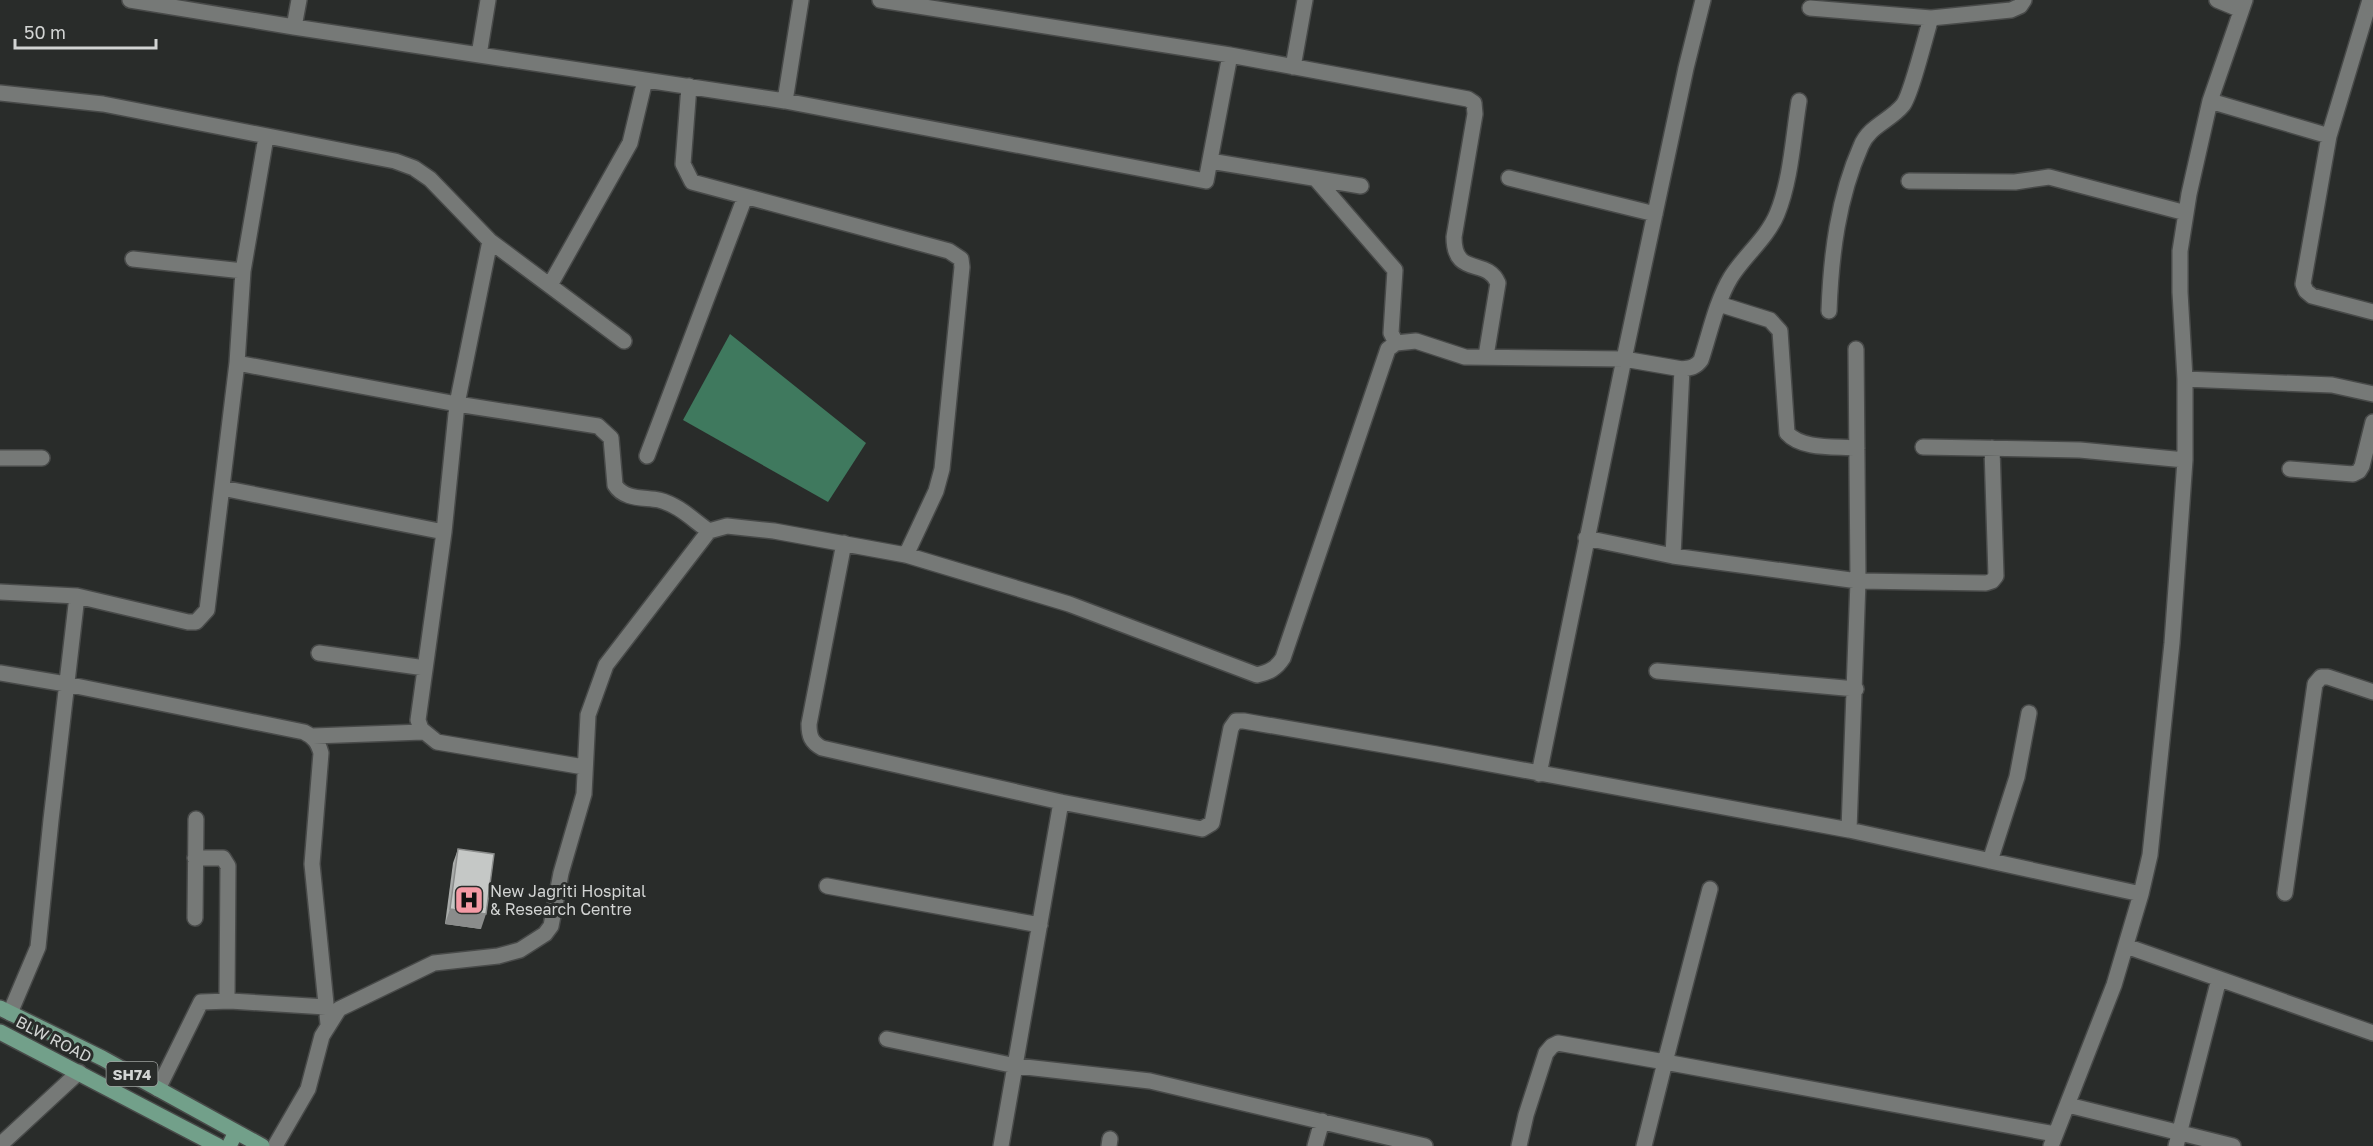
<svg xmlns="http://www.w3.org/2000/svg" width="2373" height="1146" font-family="'Golos Text',sans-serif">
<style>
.water{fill:#3f795e}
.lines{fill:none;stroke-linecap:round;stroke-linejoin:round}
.minor-casing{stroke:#484a49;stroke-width:18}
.major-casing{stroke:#484a49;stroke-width:18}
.minor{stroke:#767977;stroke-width:15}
.major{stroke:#72a08a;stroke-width:15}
.wall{fill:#a9acaa}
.shaded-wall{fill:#8a8c8b}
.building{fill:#c5c8c6;stroke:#8a8c8b;stroke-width:1.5}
.labels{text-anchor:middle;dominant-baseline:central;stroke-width:6;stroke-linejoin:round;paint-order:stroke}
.shield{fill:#292c2a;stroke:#9fa2a0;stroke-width:1.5}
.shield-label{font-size:15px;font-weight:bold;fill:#d2d4d3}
.poi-label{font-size:16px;fill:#d2d4d3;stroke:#292c2a;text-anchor:start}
.street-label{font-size:16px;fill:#d2d4d3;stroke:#292c2a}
</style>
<rect width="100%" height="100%" fill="#292c2a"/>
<path class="water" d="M730,334L866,443L828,502L683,420Z"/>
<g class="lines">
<g class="minor-casing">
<path id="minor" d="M130,0L294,27L785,101L1206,181L1230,55
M880,0L1230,55L1468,99L1474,103L1475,114L1454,237C1454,278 1487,257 1498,283L1486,356
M2217,0L2241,10
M2370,0L2329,136L2303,284L2306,291L2312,296L2373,312
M1810,8L1931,18L2011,10L2020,6L2024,0
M294,27L299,0
M479,55L488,0
M1293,67L1305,0
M689,86L683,164L692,182L949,251L961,259L962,267L942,469L936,491L906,555
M0,93L103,104L395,161L414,168L430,179L490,241L624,341
M785,101L801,0
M2210,101L2329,136
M1210,161L1361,186
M1509,178L1655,214
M1316,179L1395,270L1391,333L1396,343
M1909,181L2015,182L2049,177L2186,213
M490,241L457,404L444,532L418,720L421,729L437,742L584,767
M133,259L243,271
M550,285L630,143L645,80
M1719,304L1770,320L1780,331L1787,433C1802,450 1836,446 1857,448
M1829,311C1831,255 1838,198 1861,146C1869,126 1890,121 1903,105C1911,95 1926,34 1931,18
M1856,349L1858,581L1849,830L2141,894
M237,363L457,404L598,426L611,438L615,485C624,500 644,497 659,500C679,505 693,520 709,531
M2185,379L2332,385L2373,394
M1923,447L2080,450L2185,460
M647,456L745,197
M0,458H42
M2290,469L2353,474L2359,471L2362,466L2373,422
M222,488L444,532
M1586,538L1673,556L1858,581L1986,583L1992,581L1996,576L1992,448
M844,543L809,724C809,736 811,742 822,748L1061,802L1202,829L1212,823L1231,728L1236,721H1244L1436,754L1849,830
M1673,556L1682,369
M0,592L77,596
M319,653L425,668
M1657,671L1856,689
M0,673L66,684L304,732C314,737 318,742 321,753L312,864L328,1024
M313,736L423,732
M1539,774L1624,359L1686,68L1703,0
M195,858H223L228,866L227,996L230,1001L326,1007
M1990,861L2017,777L2029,713
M827,886L1040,925
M2285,893L2315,684L2321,677H2328L2373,692
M195,918L196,819
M2126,946L2373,1033
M10,1013L38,947L51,820L77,596L188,622H196L207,610L237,363L243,271L266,137
M887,1039L1016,1066L1150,1081L1425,1146
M158,1089L201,1002L230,1001
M2068,1105L2233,1146
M0,1145L79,1072
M275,1146L308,1089L322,1036L339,1009L434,963L498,956L520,950L545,934L551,926L561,873L584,794L588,715L606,665L709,531L727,526L774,531L906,555L1069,604L1257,675C1269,672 1276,669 1283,658L1388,349L1396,343L1416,341L1465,357L1624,359L1682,369C1691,368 1696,367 1701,360C1710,333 1716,302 1731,277C1745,255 1767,238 1777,214C1791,180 1793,138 1799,101
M1001,1146L1061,802
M1109,1146L1110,1139
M1315,1146L1322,1121
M1519,1146L1526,1115L1546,1053L1552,1046L1558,1043L1665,1062L1710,889
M1644,1146L1665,1062L2055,1134
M2051,1146L2114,985L2141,894L2150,855L2172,643L2185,460V379L2180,292V251L2189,194L2210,101L2245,0
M2176,1146L2219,979"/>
</g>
<g class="major-casing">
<path id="major" d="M0,1008L102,1058L262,1146
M0,1032L218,1146
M229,1146L236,1132"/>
</g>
<use href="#minor" class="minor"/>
<use href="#major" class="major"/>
</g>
<path class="wall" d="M458,849L481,929L445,924L453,863Z"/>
<path class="shaded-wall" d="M450,909L486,914L481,929L445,924Z"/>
<path class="building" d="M458,849L494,854L486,914L450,909Z"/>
<defs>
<g id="hospital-square" transform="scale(1.5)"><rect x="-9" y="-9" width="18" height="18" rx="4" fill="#f49aa5" stroke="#292c2a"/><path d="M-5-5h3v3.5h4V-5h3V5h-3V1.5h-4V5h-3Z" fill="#111"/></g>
</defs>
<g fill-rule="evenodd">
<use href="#hospital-square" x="469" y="900"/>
</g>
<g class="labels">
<rect class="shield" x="106.5" y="1062" width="51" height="24" rx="4.5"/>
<g class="shield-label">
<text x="132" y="1074">SH74</text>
</g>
<g class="poi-label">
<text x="490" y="891">New Jagriti Hospital<tspan x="490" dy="18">&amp; Research Centre</tspan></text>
</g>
<g class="street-label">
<text transform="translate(54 1039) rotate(27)">BLW ROAD</text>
</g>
</g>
<path d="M15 39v9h141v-9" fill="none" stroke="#d2d4d3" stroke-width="3"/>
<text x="24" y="39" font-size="18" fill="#d2d4d3" stroke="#292c2a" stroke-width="4.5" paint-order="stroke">50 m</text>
</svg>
